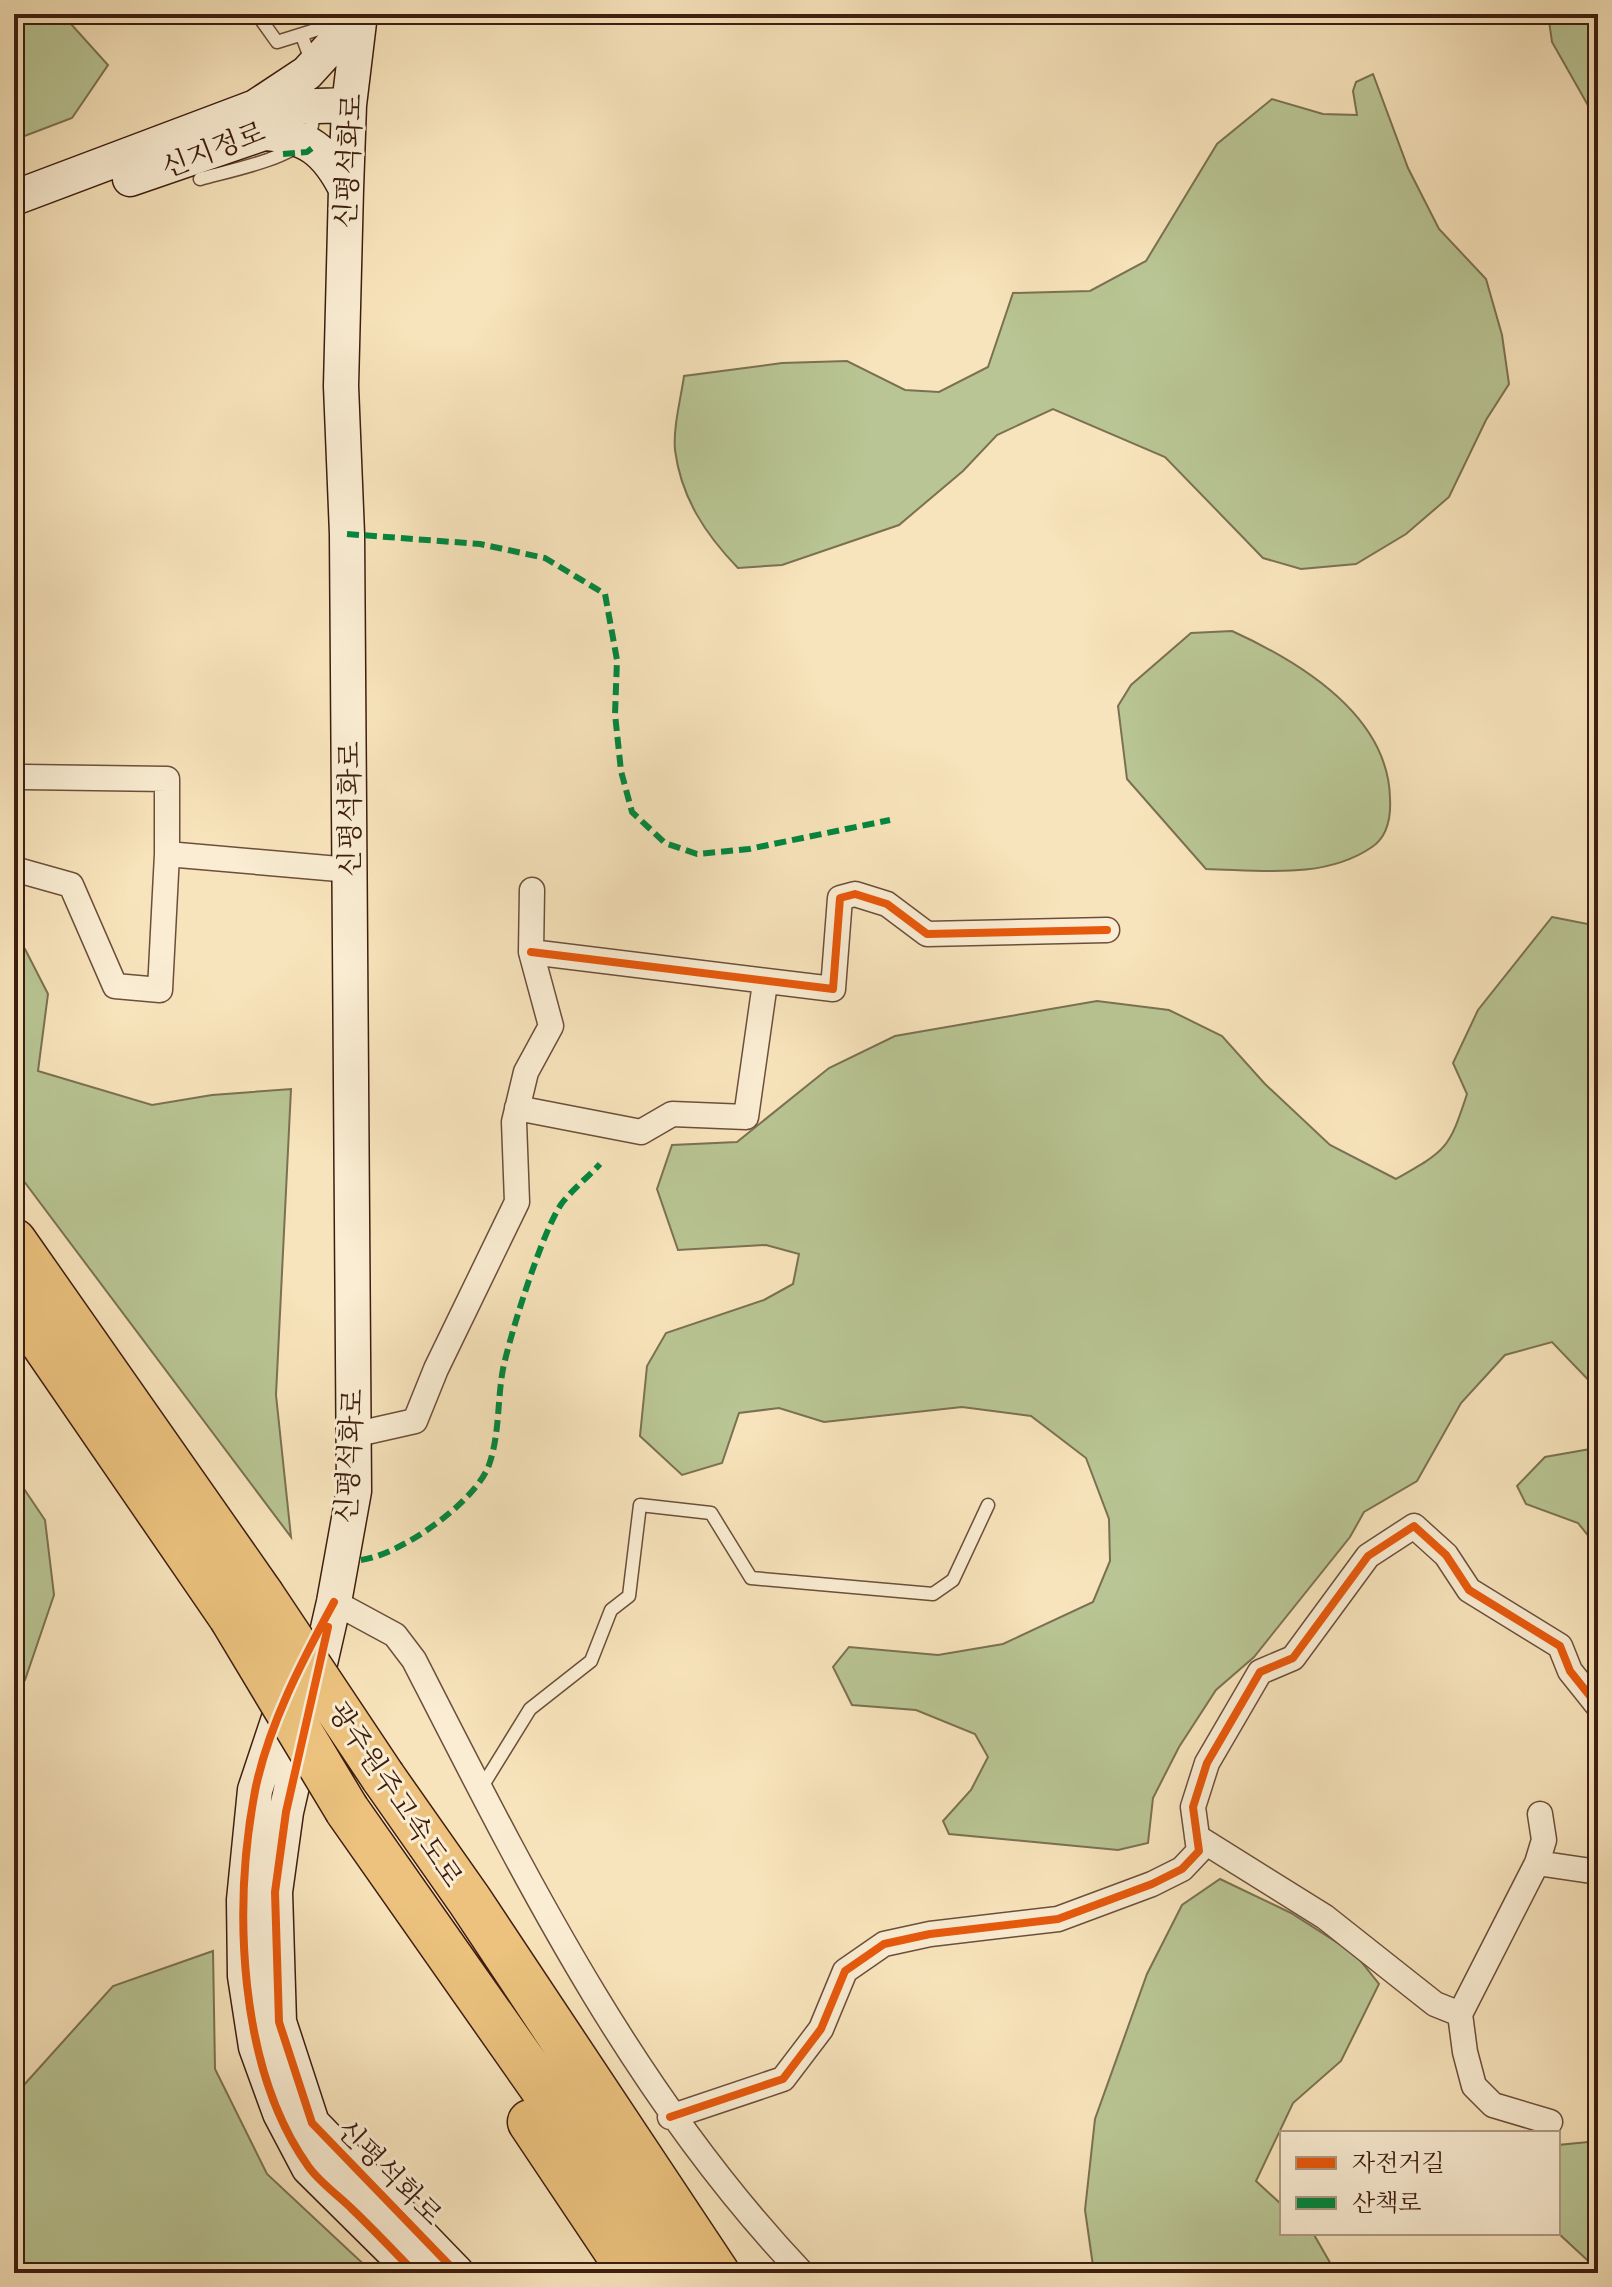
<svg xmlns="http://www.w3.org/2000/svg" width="1612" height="2287" font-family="'Libre Caslon Text','Noto Serif KR',serif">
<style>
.green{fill:#b9c594;stroke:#7b7152;stroke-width:2}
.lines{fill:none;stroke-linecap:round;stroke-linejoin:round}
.lane-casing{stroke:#6c4f3b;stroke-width:15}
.street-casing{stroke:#6c4f3b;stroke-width:27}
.secondary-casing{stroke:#3d1d10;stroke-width:37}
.highway-casing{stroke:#3d1d10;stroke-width:47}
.lane{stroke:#faedd3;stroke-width:12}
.street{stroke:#faedd3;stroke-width:24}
.secondary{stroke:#faedd3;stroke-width:34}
.highway{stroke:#ecc27e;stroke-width:44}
.highway-bridge-casing{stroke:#3d1d10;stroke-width:47;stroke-linecap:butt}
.highway-bridge{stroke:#ecc27e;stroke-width:44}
.quiet{stroke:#00873e;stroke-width:6;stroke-dasharray:12 6;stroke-linecap:butt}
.cycleway-casing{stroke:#faedd3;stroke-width:13}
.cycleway{stroke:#e8590c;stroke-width:8}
.labels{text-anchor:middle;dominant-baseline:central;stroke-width:6;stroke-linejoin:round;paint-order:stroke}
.street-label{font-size:28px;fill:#3d1d10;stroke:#faedd3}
</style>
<rect width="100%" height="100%" fill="#f8e4bc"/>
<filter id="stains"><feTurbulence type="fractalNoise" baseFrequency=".0025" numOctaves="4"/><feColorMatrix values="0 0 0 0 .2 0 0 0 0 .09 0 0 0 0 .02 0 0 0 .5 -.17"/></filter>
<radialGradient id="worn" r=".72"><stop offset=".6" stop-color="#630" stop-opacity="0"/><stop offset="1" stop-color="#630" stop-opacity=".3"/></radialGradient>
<path class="green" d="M14,14H62L108,65L72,118L14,140Z
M1548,14H1598V123L1552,42Z
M1373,74L1408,168L1439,229L1486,279L1502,335L1509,384L1486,420L1449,497L1406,534L1356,564L1301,569L1263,558L1165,457L1053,409L997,435L963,471L899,525L782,565L738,568C705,534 681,497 675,450C673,427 681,398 684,376L782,363L847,361L905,390L939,392L988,367L1013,293L1090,291L1146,261L1217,144L1272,99L1323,114L1357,115L1353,91L1356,82Z
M1232,631C1300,662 1388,715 1390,798C1391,816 1388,836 1372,847C1324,880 1260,870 1206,869L1127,779L1118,706L1131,685L1191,633Z
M1552,917L1598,926V1390L1552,1342L1505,1355L1461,1403L1417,1481L1364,1512L1350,1537L1254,1657L1216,1690L1179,1747L1153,1798L1148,1843L1118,1850L949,1834L943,1821L971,1790L988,1757L975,1734L916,1710L852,1705L833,1667L849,1647L938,1655L1003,1644L1093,1602L1110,1561L1109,1519L1086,1458L1031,1416L962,1407L824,1422L779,1408L739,1413L722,1463L682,1475L640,1436L647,1366L666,1333L764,1300L793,1284L799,1254L766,1245L678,1250L657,1189L672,1145L737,1142L829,1068L895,1036L1097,1001L1169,1010L1222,1036L1265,1084L1330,1145L1396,1179C1447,1150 1449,1149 1467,1094L1453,1063L1478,1010Z
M14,944L25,949L48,994L38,1071L152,1105L212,1095L291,1089L276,1395L291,1537L14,1168Z
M1590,1449L1598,1450V1548L1578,1523L1526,1504L1517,1486L1545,1457Z
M14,1474L45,1520L54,1595L25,1680L14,1693Z
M1220,1879L1291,1913L1355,1954L1379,1984L1341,2061L1293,2103L1256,2181L1282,2205V2233H1313L1336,2273H1094L1085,2210L1095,2119L1147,1974L1182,1905Z
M213,1951L215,2069L267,2174L373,2273H14V2096L113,1986Z
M1598,2141V2270L1558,2233V2145Z"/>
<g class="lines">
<g class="lane-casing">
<path id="lane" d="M257,14L277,42L325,27L329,14
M302,36L312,63
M200,179C228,171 286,160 306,139C313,131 313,119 313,109
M480,1790L530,1709L591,1661L611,1610L629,1596L640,1505L711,1513L751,1578L933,1594L953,1580L988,1505"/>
</g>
<g class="street-casing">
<path id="street" d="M24,777L167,779V854L350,870
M14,869L71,885L115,986L160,990L167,854
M531,952L833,989L840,898L855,894L887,904L927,934L1107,930
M517,1108L641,1132L672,1114L746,1117L765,983
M353,1435L415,1421L436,1369L517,1202L514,1122L526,1072L551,1026L531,952L532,890
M334,1602L395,1635L414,1660C525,1877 633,2095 802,2273
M1540,1814L1544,1840L1537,1863L1460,2014L1465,2052L1474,2086L1493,2105L1550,2122
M1197,1837L1325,1917L1435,2004L1460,2014
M1537,1863L1598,1872
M670,2117L783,2079L821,2029L845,1971L884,1944L930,1934L1058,1919L1152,1884L1182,1869L1199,1851L1193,1807L1207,1763L1260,1672L1293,1658L1368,1556L1414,1526L1446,1555L1469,1590L1560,1646L1570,1671L1598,1706"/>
</g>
<g class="secondary-casing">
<path id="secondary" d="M360,14L349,105L346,189L341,386L347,534L354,1491L334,1602L286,1812L275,1892L279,2022L312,2123L457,2273
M254,108L307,73L358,17
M264,133C307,135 327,151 346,189
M130,179L264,133L302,107
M14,198L253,108L349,105
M289,1688L255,1790L244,1900L245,1976L256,2047L280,2113L309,2168L415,2273"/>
</g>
<g class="highway-casing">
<path id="highway" d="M14,1241L261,1594
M14,1301L231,1617
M383,1777L470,1901L717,2273
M347,1810L672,2273
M530,2122L631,2273"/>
</g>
<use href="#lane" class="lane"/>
<use href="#street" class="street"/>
<use href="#secondary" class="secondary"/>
<use href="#highway" class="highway"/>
<g class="highway-bridge-casing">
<path id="highway-bridge" d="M261,1594L383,1777
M231,1617L347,1810"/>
</g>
<use href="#highway-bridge" class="highway-bridge"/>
<path class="quiet" d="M283,154L307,152L316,145
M347,534L480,544L545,558L605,594L617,660L615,714L621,771L632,812L665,843L697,854L749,849L890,820
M361,1560C400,1555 475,1503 489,1465C500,1433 497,1401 503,1369C510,1335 543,1229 562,1203C573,1189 588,1177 600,1164"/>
<g class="cycleway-casing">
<path id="cycleway" d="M531,952L833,989L840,898L855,894L887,904L927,934L1107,930
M334,1602C302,1661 268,1726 255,1791C233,1907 238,2067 308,2166C319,2182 338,2195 351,2208C373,2229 394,2251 415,2273
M328,1627L286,1812L275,1892L279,2022L312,2123L457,2273
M670,2117L783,2079L821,2029L845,1971L884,1944L930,1934L1058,1919L1152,1884L1182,1869L1199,1851L1193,1807L1207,1763L1260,1672L1293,1658L1368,1556L1414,1526L1446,1555L1469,1590L1560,1646L1570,1671L1598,1706"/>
</g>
<use href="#cycleway" class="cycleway"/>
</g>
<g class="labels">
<g class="street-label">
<text transform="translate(213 149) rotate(-21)">신지정로</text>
<text transform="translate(348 161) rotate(-87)">신평석화로</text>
<text transform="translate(349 809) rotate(-90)">신평석화로</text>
<text transform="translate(349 1456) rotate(-87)">신평석화로</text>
<text transform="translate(396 1794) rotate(56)">광주원주고속도로</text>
<text transform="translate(390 2172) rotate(45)">신평석화로</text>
</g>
</g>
<rect width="1612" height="2287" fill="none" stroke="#f8e4bc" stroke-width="48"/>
<rect x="16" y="16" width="1580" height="2255" fill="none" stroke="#3d1d10" stroke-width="4"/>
<rect x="24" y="24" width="1564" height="2239" fill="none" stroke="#3d1d10" stroke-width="2"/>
<rect x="1280" y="2131" width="280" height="104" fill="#faedd3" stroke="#ae9a85" stroke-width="2"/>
<rect x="1296" y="2157" width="40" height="12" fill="#e8590c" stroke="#ae9a85" stroke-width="2"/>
<text x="1352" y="2171" font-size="24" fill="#3d1d10">자전거길</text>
<rect x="1296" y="2197" width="40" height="12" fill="#00873e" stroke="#ae9a85" stroke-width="2"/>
<text x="1352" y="2211" font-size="24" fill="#3d1d10">산책로</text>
<rect width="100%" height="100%" filter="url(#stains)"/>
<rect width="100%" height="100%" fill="url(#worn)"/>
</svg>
